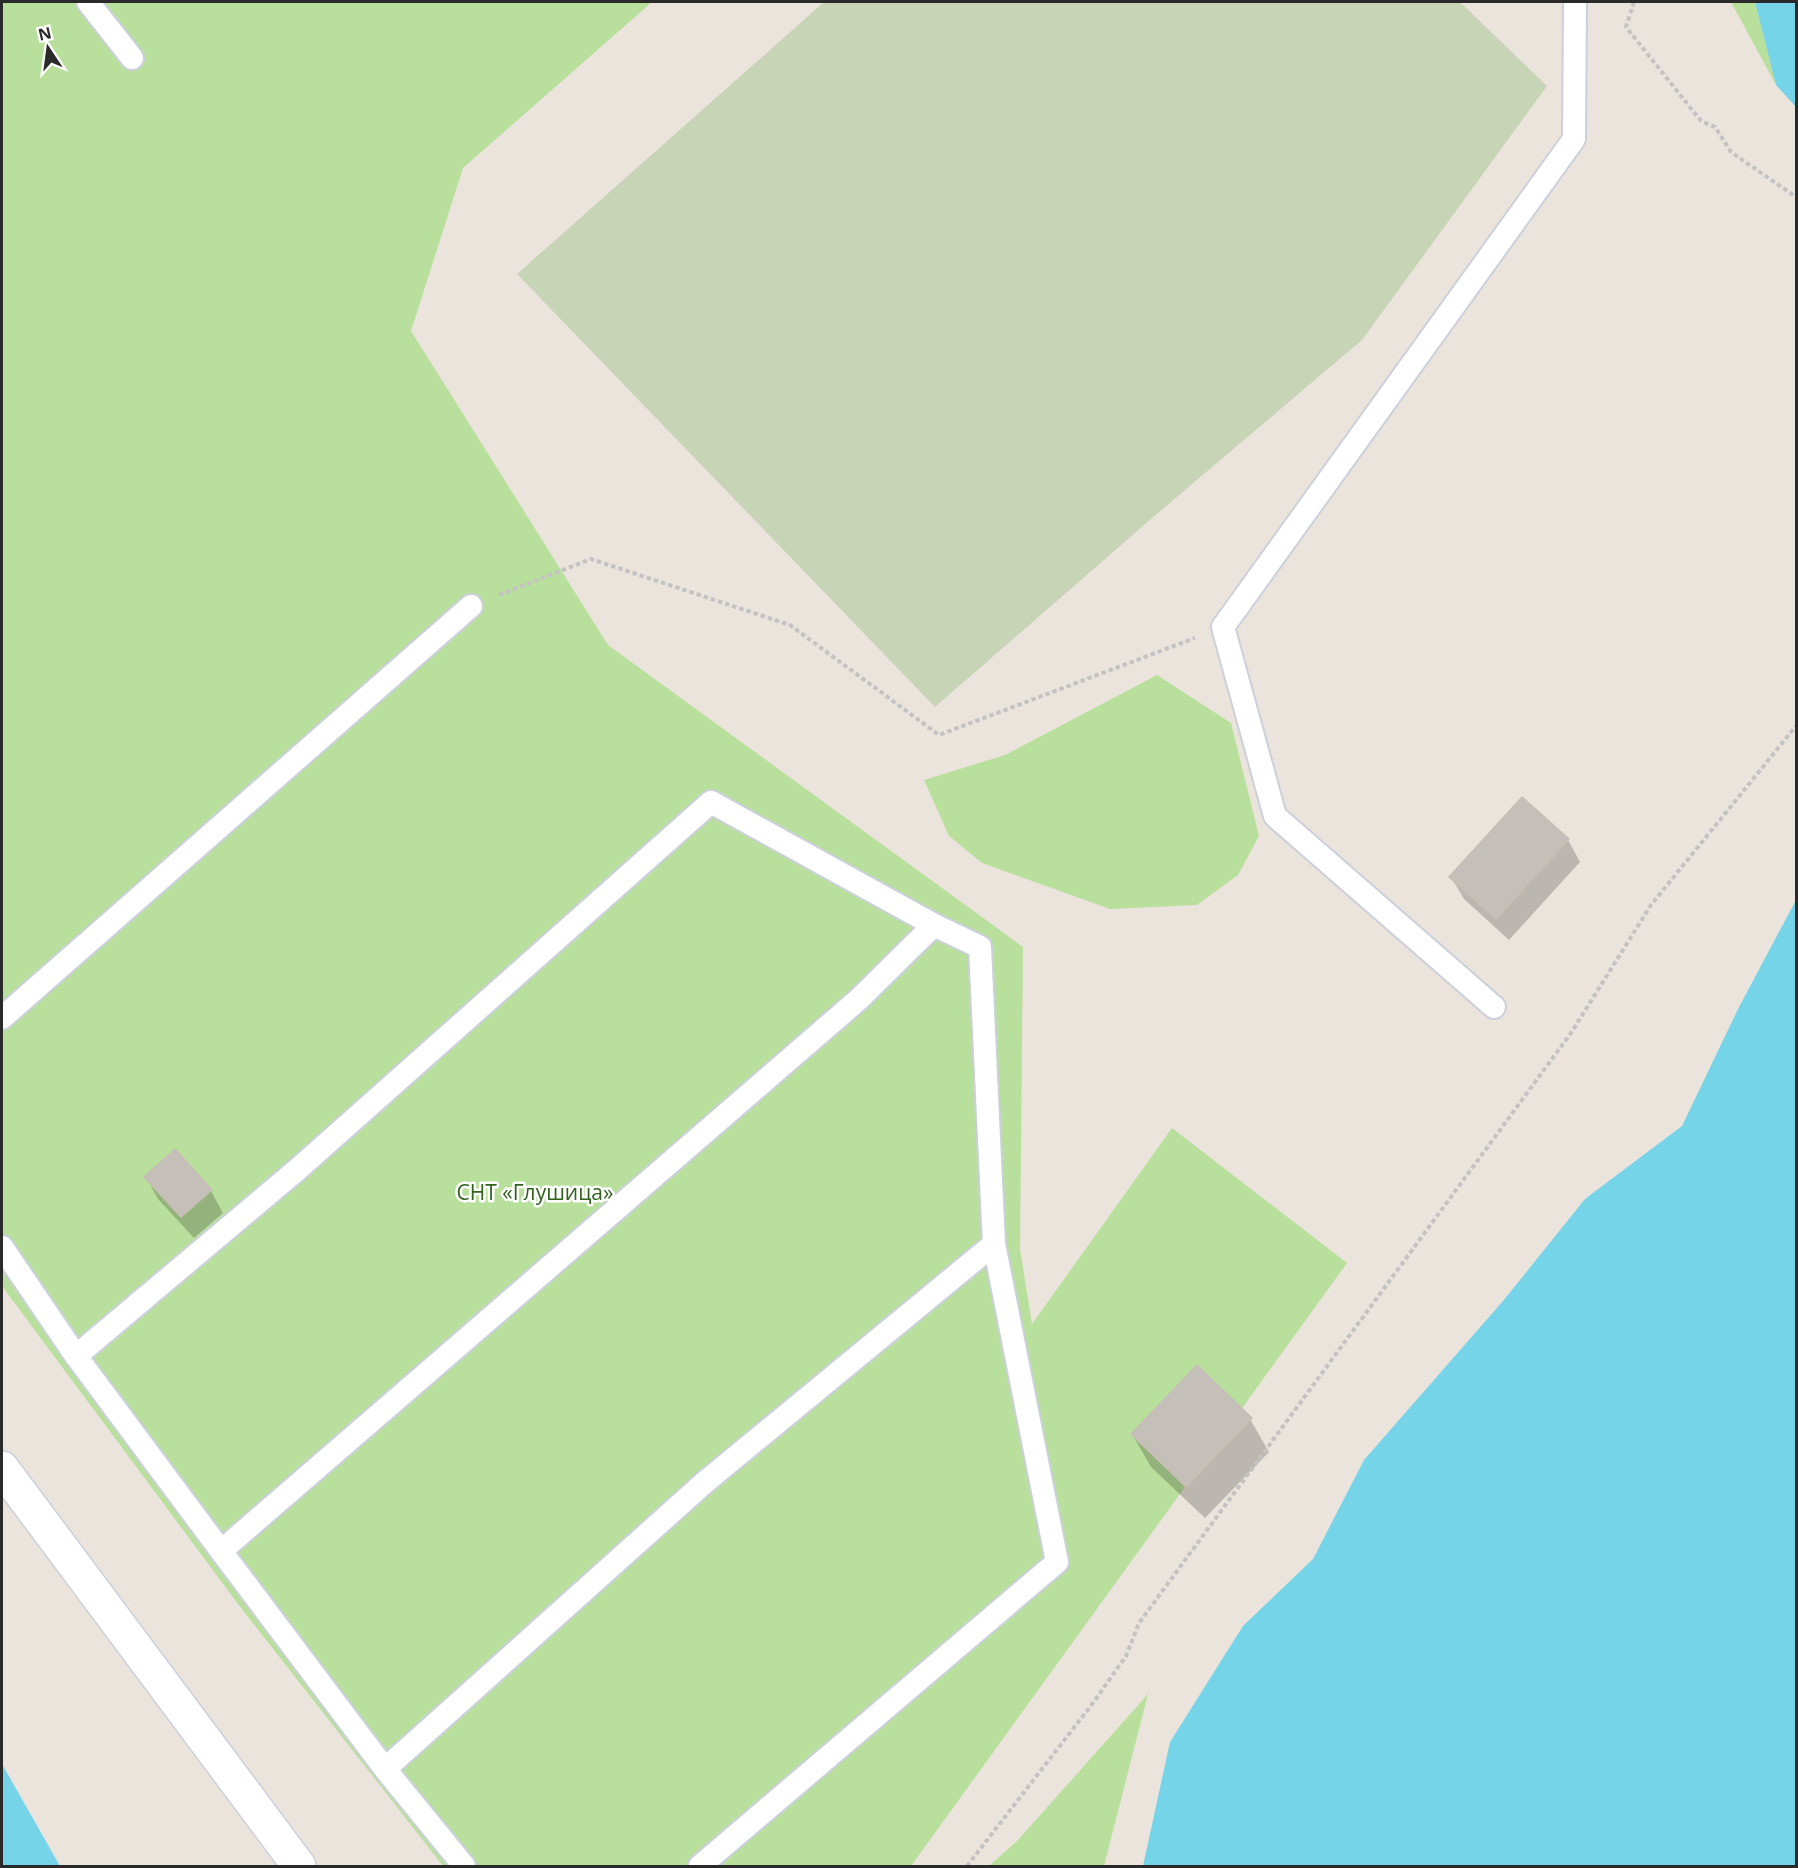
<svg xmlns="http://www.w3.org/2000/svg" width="1798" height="1868" font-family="'Open Sans',sans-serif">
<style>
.green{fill:#b9df9c}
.cemetery{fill:#c7d4b5}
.water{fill:#75d4e8}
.shadow{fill:#0003}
.building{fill:#c4bfb8;stroke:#c7bfb6;stroke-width:1.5}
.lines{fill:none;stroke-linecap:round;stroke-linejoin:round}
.lane-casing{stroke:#cbd0db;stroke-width:26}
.street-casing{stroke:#cbd0db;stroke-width:36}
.path{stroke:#c3c3c3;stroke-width:4;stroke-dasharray:4.5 3;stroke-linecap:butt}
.lane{stroke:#fff;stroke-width:22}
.street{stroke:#fff;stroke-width:33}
.labels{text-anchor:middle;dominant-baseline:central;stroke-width:5;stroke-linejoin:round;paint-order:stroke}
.park-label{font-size:21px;fill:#32631e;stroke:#fff}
</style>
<rect width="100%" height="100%" fill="#ebe4dd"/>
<path class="green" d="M2,2H652L463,168L411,331L608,645L1023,947L1020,1249L1032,1324L1172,1128L1347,1263L911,1866H443L238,1604L2,1286Z
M1731,2H1755L1776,85Z
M1157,675L1231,723L1259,836L1238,875L1197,905L1110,909L982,863L949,836L924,780L1005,755Z
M1148,1694L1104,1866H989L1017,1841Z"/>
<path class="cemetery" d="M824,2H1460L1547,86L1362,340L1159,512L935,707L517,274Z"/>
<path class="water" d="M1755,2H1796V107L1776,85Z
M1796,900V1866H1143L1170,1742L1243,1626L1313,1559L1364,1460L1503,1301L1585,1199L1682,1126L1738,1009Z
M2,1764L60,1866H2Z"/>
<path class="shadow" d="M1568,840L1580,862L1509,940L1464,899L1451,877Z
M146,1177L211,1191L223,1213L194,1238L158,1199Z
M1250,1419L1269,1452L1205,1518L1151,1467L1132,1434Z"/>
<path class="building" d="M1522,797L1569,839L1496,919L1449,877Z
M175,1149L212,1190L181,1217L144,1177Z
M1197,1365L1252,1418L1186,1487L1131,1434Z"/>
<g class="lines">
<g class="lane-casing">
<path id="lane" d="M88,2L132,58
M1494,1007L1275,816L1223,627L1574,139L1575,2
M2,1018L471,606
M2,1247L76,1356L298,1169L711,802L934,925L859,999L221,1551L76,1356
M221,1551L385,1769L704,1483L994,1244L980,947L934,925
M385,1769L464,1866
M700,1866L1057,1562L994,1244"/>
</g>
<g class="street-casing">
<path id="street" d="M2,1468L299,1866"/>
</g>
<path class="path" d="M1634,2L1626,27L1701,121L1715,127L1731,152L1796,197
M499,595L591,559L790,625L939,735L1195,638
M967,1866L1093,1703L1126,1656L1139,1623L1571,1033L1651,905L1796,726"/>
<use href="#lane" class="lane"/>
<use href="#street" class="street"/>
</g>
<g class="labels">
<g class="park-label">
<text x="535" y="1192">СНТ «Глушица»</text>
</g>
</g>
<rect width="1798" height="1868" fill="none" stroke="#2a2a2a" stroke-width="6"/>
<g transform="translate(48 48) rotate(347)" stroke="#ffffff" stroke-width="4.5" paint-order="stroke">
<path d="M0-4.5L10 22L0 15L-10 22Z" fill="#2a2a2a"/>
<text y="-9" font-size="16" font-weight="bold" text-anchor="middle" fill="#2a2a2a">N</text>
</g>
</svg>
